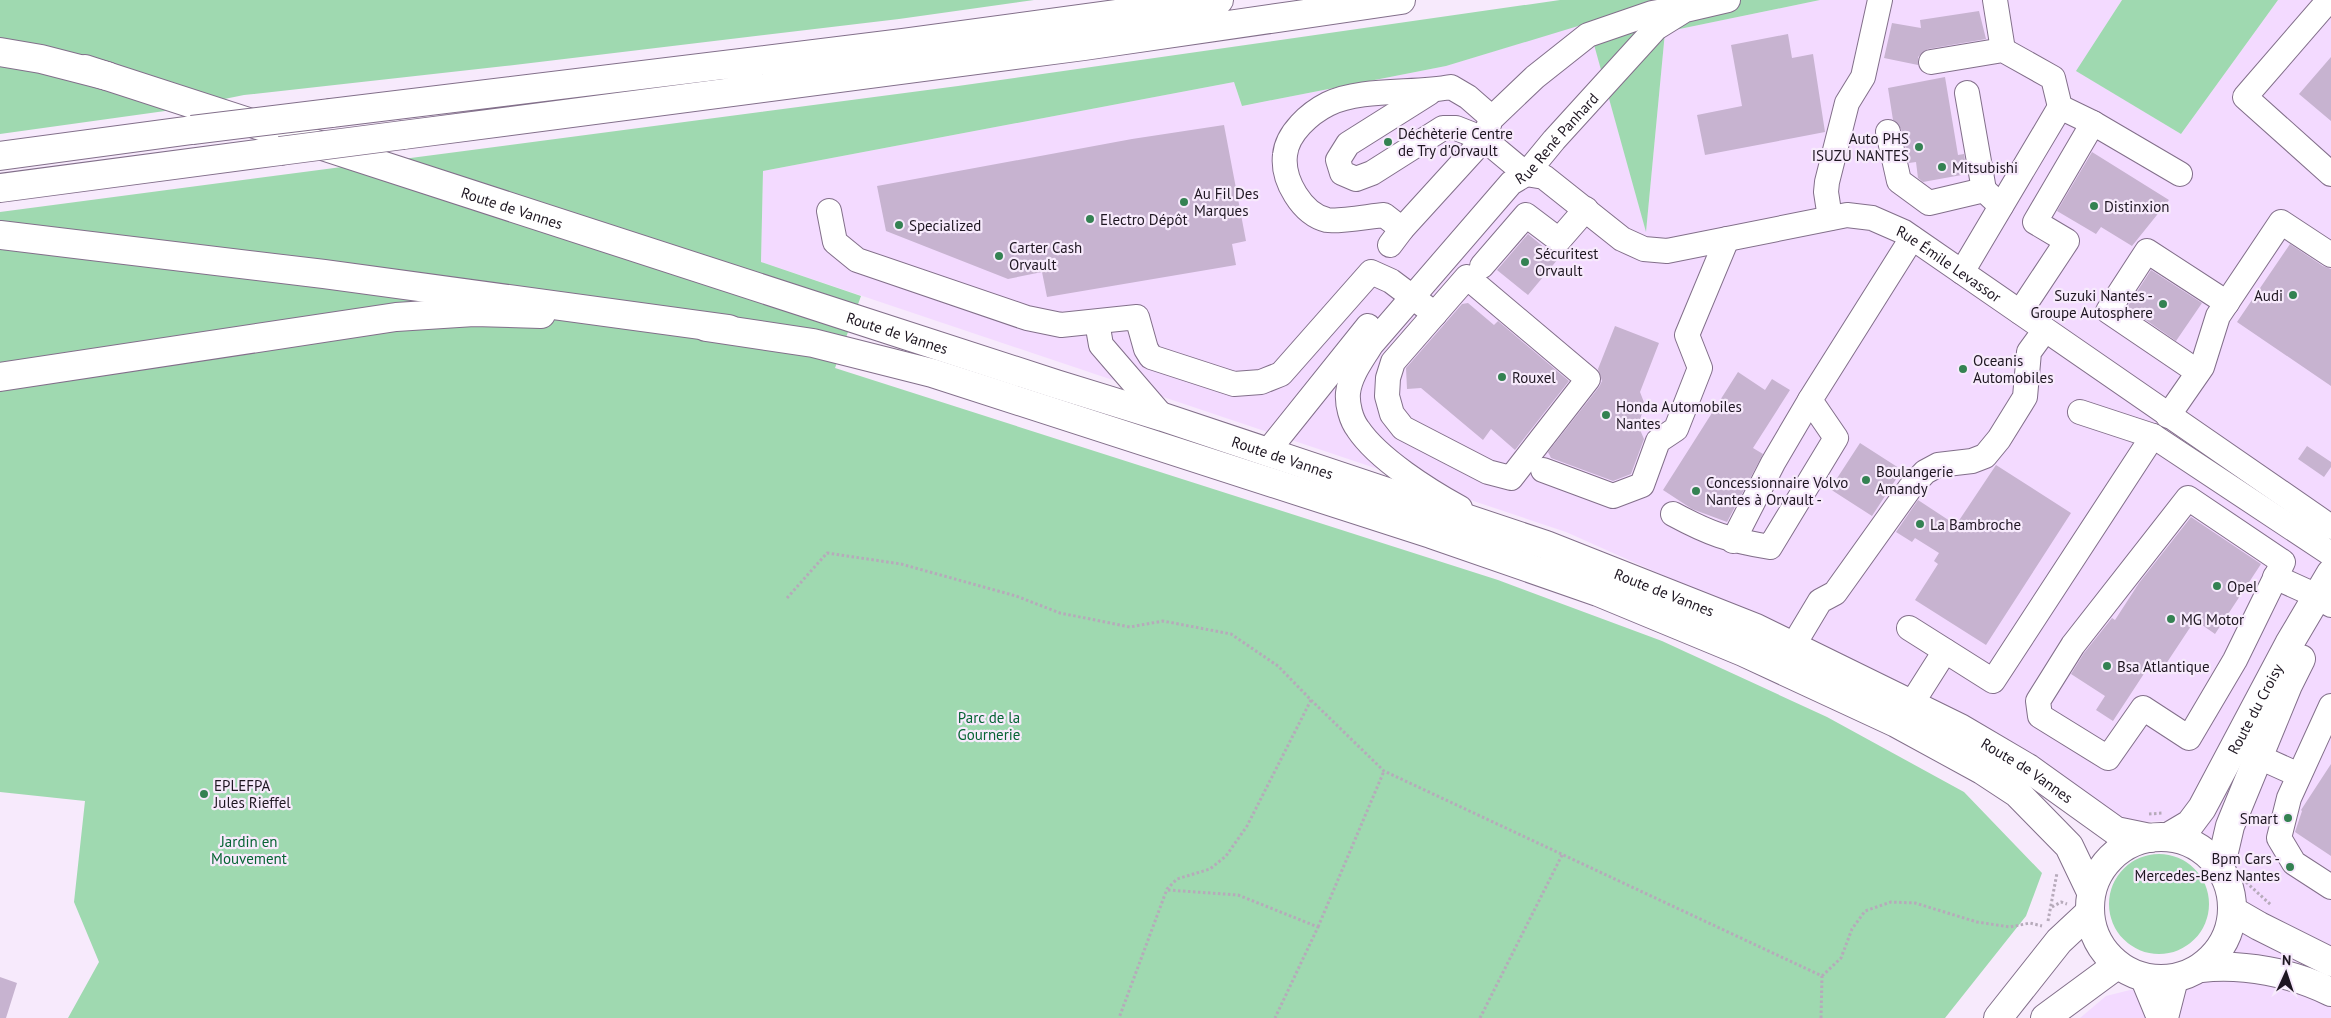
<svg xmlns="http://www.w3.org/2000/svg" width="2331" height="1018" font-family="'PT Sans',sans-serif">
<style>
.built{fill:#f3daff}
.green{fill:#9fd9b0}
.building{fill:#c7b3d0}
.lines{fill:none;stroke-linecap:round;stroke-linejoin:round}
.minor-casing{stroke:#826f8a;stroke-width:26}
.major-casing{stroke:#826f8a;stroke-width:30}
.highway-casing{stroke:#826f8a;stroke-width:30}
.path{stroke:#b6aaba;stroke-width:3;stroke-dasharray:2.5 2.5;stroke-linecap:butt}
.minor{stroke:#fff;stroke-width:24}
.major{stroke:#fff;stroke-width:28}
.highway{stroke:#fff;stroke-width:28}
.highway-bridge-casing{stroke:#826f8a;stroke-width:30;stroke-linecap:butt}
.highway-bridge{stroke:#fff;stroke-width:28}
.poi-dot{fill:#348252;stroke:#f7eafc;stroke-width:2}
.labels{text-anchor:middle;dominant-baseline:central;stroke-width:4.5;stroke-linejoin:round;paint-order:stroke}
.poi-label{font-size:15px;fill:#1e1621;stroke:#f7eafc;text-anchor:start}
.street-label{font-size:15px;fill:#1e1621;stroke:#f7eafc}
.park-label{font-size:15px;fill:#066434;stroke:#f7eafc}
</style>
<rect width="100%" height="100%" fill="#f7eafc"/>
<path class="built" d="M1820,0H2122L2077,71L2181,134L2278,0H2331V1018H2080L2106,996L2130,990L2198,982L2235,950L2242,886L2227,848L2182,820L2144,822L2115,816L1770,623L1566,532L761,262L763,171L1234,82L1242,106L1446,66L1588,22L1646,231L1665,32Z"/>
<path class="green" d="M0,0H1034L899,19L505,66L244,95L165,111L0,134Z
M1560,0H1820L1665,32L1646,232L1588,23L1446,66L1242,106L1234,82L763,171L761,262L861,296L835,368L1498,580L1662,641L1827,717L1964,792L2042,873L2026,916L1945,1018H68L99,962L74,902L85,801L0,792V212L958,86Z
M2122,0H2278L2181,134L2076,71Z
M2109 904a50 50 0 1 1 100 0a50 50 0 1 1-100 0Z"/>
<path class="building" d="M1979,11L1986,39L1928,49L1918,57V65L1884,58L1892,23L1921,28L1920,20Z
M1788,34L1792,58L1813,54L1825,132L1705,155L1697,115L1742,106L1731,45Z
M2331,57V121L2299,94Z
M1945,77L1958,155L1964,154L1967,174L1923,182L1918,178L1916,162L1909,163L1901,129L1893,120L1888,88Z
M1224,125L1246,241L1232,244L1236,265L1047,297L1042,272L1008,279L886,231L877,186L1132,139Z
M2092,152L2169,200L2132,246L2101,227L2096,234L2057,211Z
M1528,234L1558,259L1528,295L1497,270Z
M2290,244L2323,266L2331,269V386L2237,322Z
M2151,270L2202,303L2176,341L2127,307Z
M1468,303L1494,325L1498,321L1569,381L1515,450L1491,429L1483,440L1421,388L1407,389L1406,368L1462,304Z
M1615,326L1659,343L1640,392L1645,405L1638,425L1644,439L1631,474L1613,481L1551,458L1548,452L1599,387L1602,381L1598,369Z
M1738,372L1765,390L1772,379L1790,390L1753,448L1763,454L1727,522L1692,509L1663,490Z
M1860,443L1902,470L1872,516L1830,489Z
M2307,446L2331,462V467L2324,477L2298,459Z
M1996,465L2071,513L1986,645L1915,600L1938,564L1934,561L1939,553L1915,538L1912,542L1896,532L1918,500L1956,525Z
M2191,517L2261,564L2215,634L2195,620L2160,673L2149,666L2113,721L2096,710L2105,696L2071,674L2084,653L2112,618L2115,620L2139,583Z
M2331,764V856L2295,832L2302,811L2301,810Z
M0,977L17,983L6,1018H0Z"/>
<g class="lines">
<g class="minor-casing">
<g id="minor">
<path d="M1995,0L2003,50"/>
<path d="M2329,0L2245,97L2331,174"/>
<path d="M1931,62L2003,50L2053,78L2060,107L2093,123"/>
<path d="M1429,93L1348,144L1338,160L1342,173L1356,179L1372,173L1443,128H1456L1484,139L1489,125"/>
<path d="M1967,93L1984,190"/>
<path d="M1888,132L1899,181L1929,203L1984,190L2001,206"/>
<path d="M829,211L835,242L857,260L1027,318L1061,325L1137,317L1146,349L1151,357L1234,384L1261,382L1281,374L1371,272L1391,281L1435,314"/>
<path d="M1830,218L1826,192L1827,182L1847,103L1863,77L1880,0"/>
<path d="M1402,229L1384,215C1371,216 1338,222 1327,220C1302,214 1282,180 1285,155C1287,133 1310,113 1328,104C1360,88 1414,94 1451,87L1468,97L1492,118L1535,77L1588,35L1652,13L1676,9"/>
<path id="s1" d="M1390,245L1402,229L1484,139L1526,174L1544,177L1622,239L1644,249L1667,251L1847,215L1872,218L1904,232L2331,527"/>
<path d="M1482,266L1526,215L1559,240L1586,209"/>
<path d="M1962,272L2060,107"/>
<path d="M1467,277L1588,379L1511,478L1488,472L1403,428L1392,414L1387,396L1388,378L1393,362Z"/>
<path d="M2020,312L2067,241L2035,222L2093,123L2180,174"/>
<path d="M1097,322L1101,345L1163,417"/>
<path d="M2198,372L2108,311L2147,251L2227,303"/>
<path d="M2080,412L2153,436"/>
<path d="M2168,416L2202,367L2218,316L2281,222L2331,255"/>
<path d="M1267,452L1368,326"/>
<path d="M1543,470L1613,496L1642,485L1658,441L1676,429L1700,368L1687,335L1727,239"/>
<path d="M2188,498L2283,562L2235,660L2189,738L2143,708L2108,758L2040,716L2038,701L2073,645Z"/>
<path id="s2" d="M1460,508C1429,491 1378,459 1358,429C1351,420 1347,404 1348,393C1350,375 1362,360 1371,345L1511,183L1526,174L1554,140L1656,28L1685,10L1728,0"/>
<path d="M1673,514C1710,534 1728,540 1770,547L1836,438L1810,400L1912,238"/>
<path d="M1733,541L1773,463L1810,400"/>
<path d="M2275,577L2317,596L2331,605"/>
<path d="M1909,628L1993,681L2153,436L2331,554"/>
<path d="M1793,646L1820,601L1835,593L1910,488L1925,472L1938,465L1972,461L1985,456L1999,439L2025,397L2029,352L2045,330"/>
<path d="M1912,703L1945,651"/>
<path d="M2331,706L2289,798L2279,838L2294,863L2331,887"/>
<path d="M2259,757L2299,775"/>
<path d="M2142,977L2159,1018"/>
<path d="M2166,1018L2176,979"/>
</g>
</g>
<g class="major-casing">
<g id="major">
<path id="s3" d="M85,69L1056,384L1163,417L1546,545L1756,628L1960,728L2028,768L2116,831L2150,838"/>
<path d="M706,327L813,343L932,373L1431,534L1598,592L1743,652L1896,723L1982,770L2017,793L2069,846L2091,892"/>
<path d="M0,377L396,317L474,312L541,314"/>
<circle cx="2161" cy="908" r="71"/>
<path id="s4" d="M2168,837L2190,824L2202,808L2289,644L2331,573"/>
<path d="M2220,869L2230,826L2288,685L2301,659"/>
<path d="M2233,911L2259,926L2331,962"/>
<path d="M2201,968C2243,963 2293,973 2331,992"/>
<path d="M1998,1018L2059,941L2089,913"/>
<path d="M2045,1018L2117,965"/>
</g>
</g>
<g class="highway-casing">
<path id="highway" d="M0,52L41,59L107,76
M331,113L903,43L1219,0
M403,135L1084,46L1401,0
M0,156L192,130
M0,188L280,151
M0,235L324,274L729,329"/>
</g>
<path class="path" d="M787,598L827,553L901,564L1016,596L1060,613L1130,627L1163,621L1231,634L1278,666L1311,700L1247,826L1226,856L1210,869L1177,879L1167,889L1119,1018
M1311,700L1384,771L1822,976L1821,1018
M2149,814L2163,813
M2242,873L2247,883L2271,905
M1168,890L1238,895L1318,927L1275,1018
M2052,907L2061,902L2067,904
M2048,921L2057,873
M1318,927L1384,771
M1822,976L1841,958L1852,929L1865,911L1891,902L1915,903L1977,922L2010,927L2030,923L2042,926
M1480,1018L1562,855"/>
<use href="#minor" class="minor"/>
<use href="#major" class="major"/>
<use href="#highway" class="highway"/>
<g class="highway-bridge-casing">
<path id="highway-bridge" d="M192,130L331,113
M280,151L403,135"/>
</g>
<use href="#highway-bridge" class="highway-bridge"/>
</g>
<g class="poi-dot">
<circle cx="1388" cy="142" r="5"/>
<circle cx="1919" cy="147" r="5"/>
<circle cx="1942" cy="167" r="5"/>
<circle cx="1184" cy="202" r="5"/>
<circle cx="2094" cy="206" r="5"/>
<circle cx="1090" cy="219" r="5"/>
<circle cx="899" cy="225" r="5"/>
<circle cx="999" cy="256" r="5"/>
<circle cx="1525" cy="262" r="5"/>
<circle cx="2293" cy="295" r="5"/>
<circle cx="2163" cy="304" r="5"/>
<circle cx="1963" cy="369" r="5"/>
<circle cx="1502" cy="377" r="5"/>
<circle cx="1606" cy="415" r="5"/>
<circle cx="1866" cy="480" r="5"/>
<circle cx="1696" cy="491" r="5"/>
<circle cx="1920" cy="524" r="5"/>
<circle cx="2217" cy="586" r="5"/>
<circle cx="2171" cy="619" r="5"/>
<circle cx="2107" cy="666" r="5"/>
<circle cx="204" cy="794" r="5"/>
<circle cx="2288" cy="818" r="5"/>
<circle cx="2290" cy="867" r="5"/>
</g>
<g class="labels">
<g class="poi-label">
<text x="1398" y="133">Déchèterie Centre<tspan x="1398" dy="17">de Try d'Orvault</tspan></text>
<text x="1909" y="138" text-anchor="end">Auto PHS<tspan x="1909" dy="17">ISUZU NANTES</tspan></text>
<text x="1952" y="167">Mitsubishi</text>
<text x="1194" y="193">Au Fil Des<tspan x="1194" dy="17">Marques</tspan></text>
<text x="2104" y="206">Distinxion</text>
<text x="1100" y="219">Electro Dépôt</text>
<text x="909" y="225">Specialized</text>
<text x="1009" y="247">Carter Cash<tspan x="1009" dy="17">Orvault</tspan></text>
<text x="1535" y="253">Sécuritest<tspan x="1535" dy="17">Orvault</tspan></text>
<text x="2153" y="295" text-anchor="end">Suzuki Nantes -<tspan x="2153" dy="17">Groupe Autosphere</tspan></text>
<text x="2283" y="295" text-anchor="end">Audi</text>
<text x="1973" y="360">Oceanis<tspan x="1973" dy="17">Automobiles</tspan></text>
<text x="1512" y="377">Rouxel</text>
<text x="1616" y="406">Honda Automobiles<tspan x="1616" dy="17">Nantes</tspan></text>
<text x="1876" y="471">Boulangerie<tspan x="1876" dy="17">Amandy</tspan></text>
<text x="1706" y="482">Concessionnaire Volvo<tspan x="1706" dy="17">Nantes à Orvault -</tspan></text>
<text x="1930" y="524">La Bambroche</text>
<text x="2227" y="586">Opel</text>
<text x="2181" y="619">MG Motor</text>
<text x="2117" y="666">Bsa Atlantique</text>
<text x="214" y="785">EPLEFPA<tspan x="214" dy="17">Jules Rieffel</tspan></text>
<text x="2278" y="818" text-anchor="end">Smart</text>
<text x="2280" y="858" text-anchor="end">Bpm Cars -<tspan x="2280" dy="17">Mercedes-Benz Nantes</tspan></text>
</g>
<g class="street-label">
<text stroke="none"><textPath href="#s2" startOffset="500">Rue René Panhard</textPath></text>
<text stroke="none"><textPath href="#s3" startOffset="449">Route de Vannes</textPath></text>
<text stroke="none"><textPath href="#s1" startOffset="660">Rue Émile Levassor</textPath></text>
<text stroke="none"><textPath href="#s3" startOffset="854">Route de Vannes</textPath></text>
<text stroke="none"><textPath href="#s3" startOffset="1259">Route de Vannes</textPath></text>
<text stroke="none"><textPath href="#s3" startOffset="1664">Route de Vannes</textPath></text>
<text stroke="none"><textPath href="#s4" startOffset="158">Route du Croisy</textPath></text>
<text stroke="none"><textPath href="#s3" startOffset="2069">Route de Vannes</textPath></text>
</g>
<g class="park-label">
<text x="989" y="717">Parc de la<tspan x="989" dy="17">Gournerie</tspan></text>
<text x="249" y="841">Jardin en<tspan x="249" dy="17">Mouvement</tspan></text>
</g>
</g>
<g transform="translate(2286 973) rotate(3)" stroke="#f7eafc" stroke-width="4" paint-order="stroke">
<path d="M0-4L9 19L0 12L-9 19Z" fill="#1e1621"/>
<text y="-8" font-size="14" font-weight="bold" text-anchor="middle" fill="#1e1621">N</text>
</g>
</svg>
